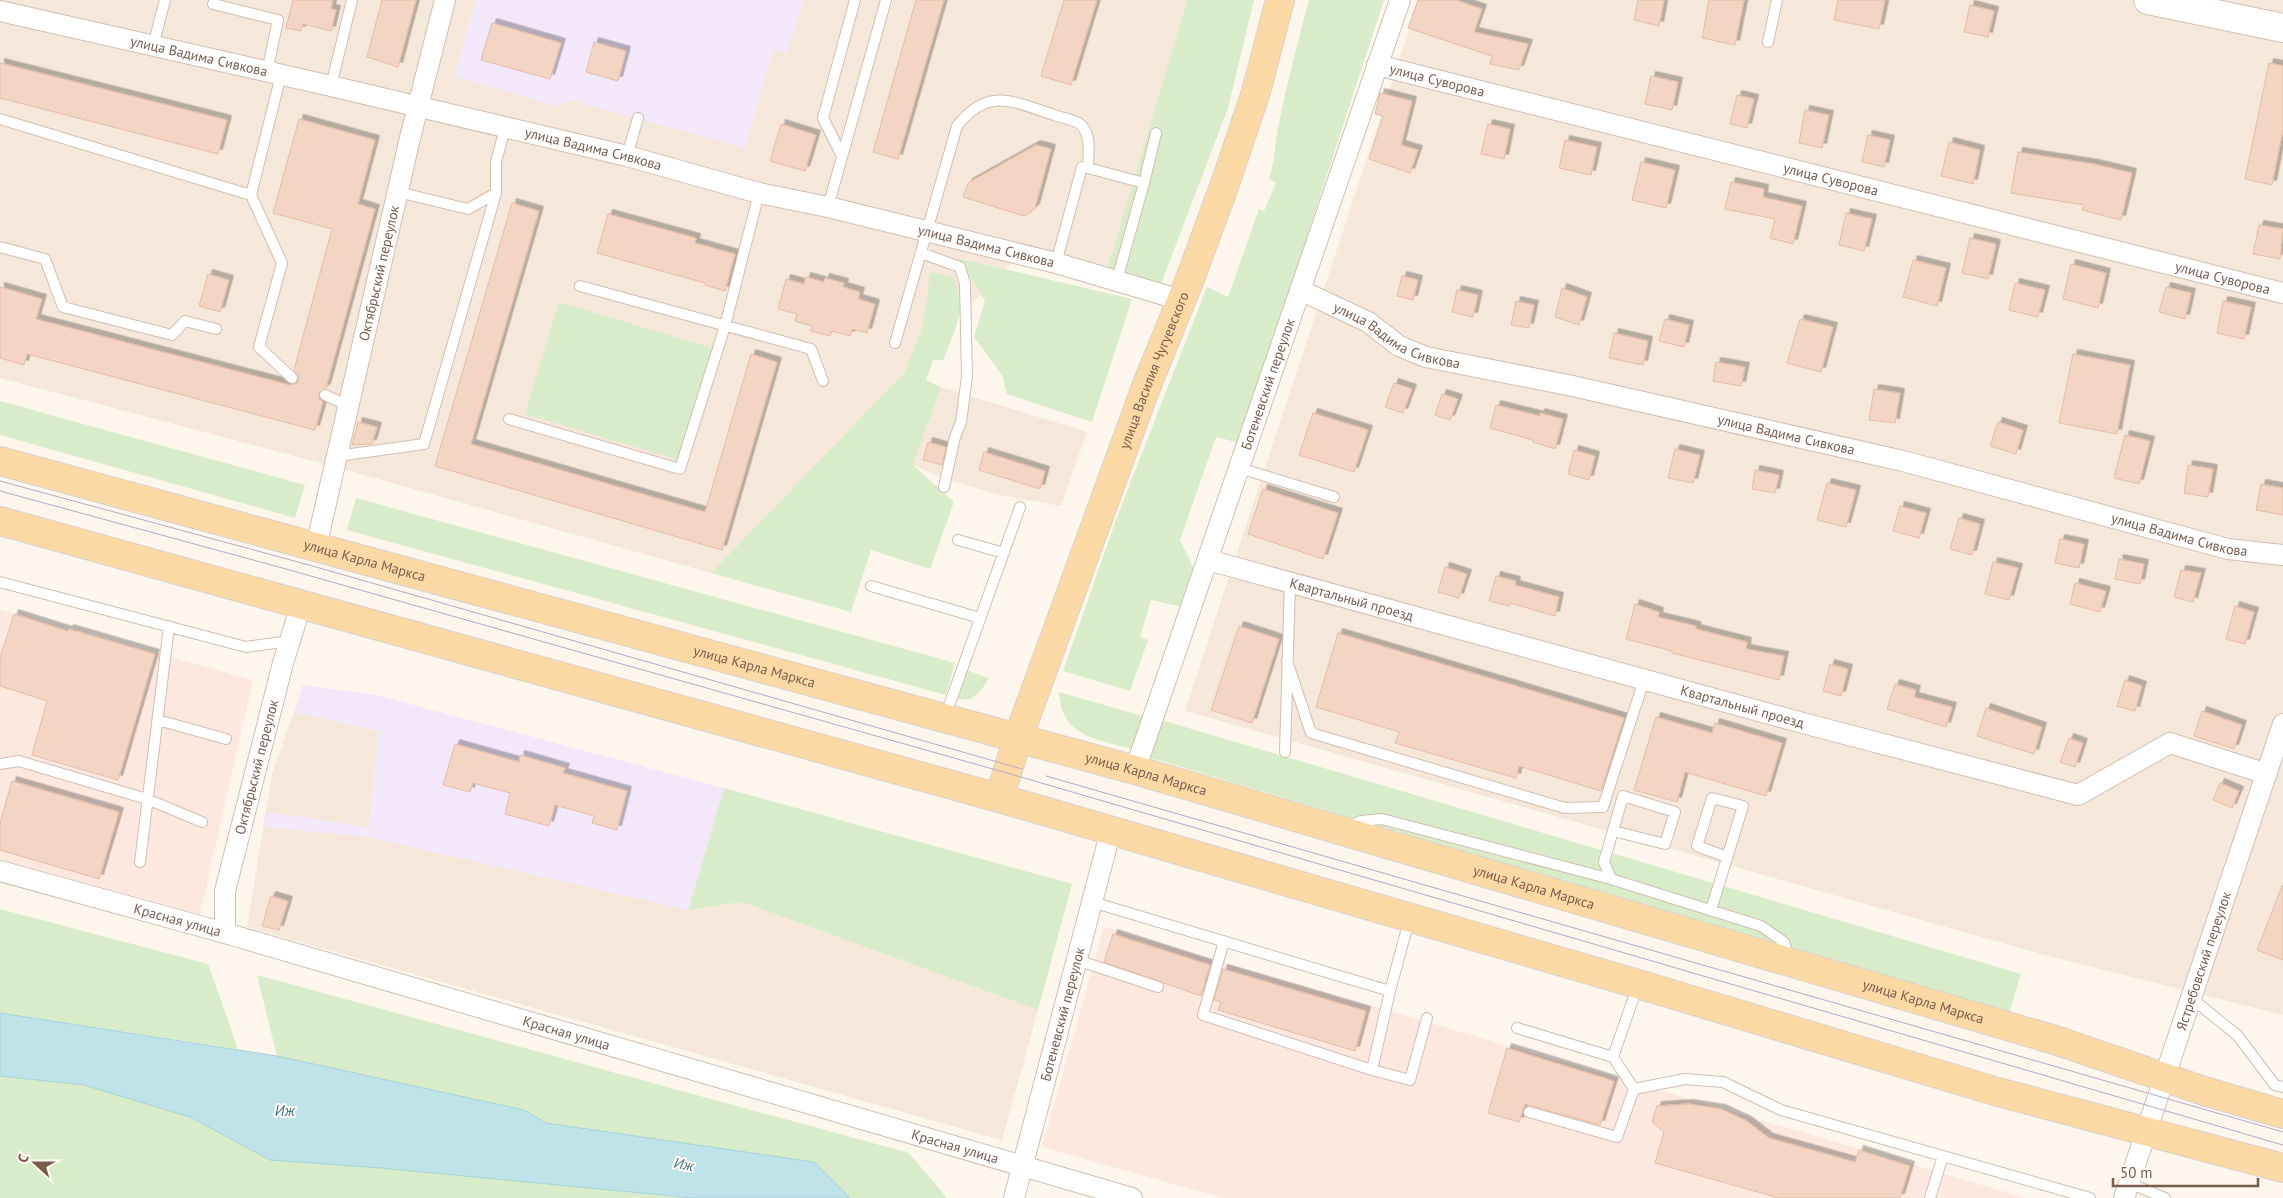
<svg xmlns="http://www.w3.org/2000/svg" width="2283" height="1198" font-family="'PT Sans',sans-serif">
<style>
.residential{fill:#f5e8da}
.commercial{fill:#fde8e0}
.education{fill:#f3e8fa}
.green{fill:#d8ecc9}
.water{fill:#bfe3e8;stroke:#a5d3da}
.building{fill:#f3d5c3;stroke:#e6bba3;filter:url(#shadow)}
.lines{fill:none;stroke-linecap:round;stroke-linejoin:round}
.lane-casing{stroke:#d1beb0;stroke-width:12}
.street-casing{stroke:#d1beb0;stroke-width:22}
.secondary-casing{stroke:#d6c0b0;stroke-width:30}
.primary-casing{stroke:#dad1cd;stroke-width:30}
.lane{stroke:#fff;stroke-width:10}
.street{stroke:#fff;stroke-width:20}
.secondary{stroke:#fff;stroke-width:28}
.primary{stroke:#fbd9a5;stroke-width:28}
.tram{stroke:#b9a8c9;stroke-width:1}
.labels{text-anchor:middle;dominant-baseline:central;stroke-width:4;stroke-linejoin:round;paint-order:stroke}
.street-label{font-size:14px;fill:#7a5c4d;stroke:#fffaf3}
.water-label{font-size:15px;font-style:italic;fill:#437c86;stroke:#fffaf3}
</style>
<defs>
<filter id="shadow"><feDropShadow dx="4.5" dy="-4.5" stdDeviation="0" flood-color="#0004"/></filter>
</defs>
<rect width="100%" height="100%" fill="#fdf6ec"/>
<path class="residential" d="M0,0H1187L1107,270L1025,249L711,573L325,464L0,378Z
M1419,0H2283V1015L2052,957L1185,711Z
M941,387L1087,432L1061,506L1004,496L948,480L913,465Z
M294,712L379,731L369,827L688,910L742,902L1038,1010L1002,1140L247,927L272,774Z"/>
<path class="commercial" d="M0,610L253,680L200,914L0,860Z
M1104,927L2026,1198H1223L1042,1147Z"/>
<path class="education" d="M476,0H804L787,53L773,50L745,148L569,100L556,106L454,76Z
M303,685L376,695L724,788L688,910L367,837L263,827L266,812L369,827L379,731L294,712Z"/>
<path class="green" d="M1187,0H1254L1228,108L1161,284L1107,270Z
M1309,0H1384L1280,319L1236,442L1216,437L1180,540L1194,569L1182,607L1151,600L1140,637L1148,640L1130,691L1063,671L1117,517L1207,287L1228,297L1259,209L1264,211L1276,183L1269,179C1275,161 1275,142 1279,123C1287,82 1298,41 1309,0Z
M958,258L1132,299L1092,422L1007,394L1002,375L974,337L985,301Z
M930,273L953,276C967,311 956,327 943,360H933L926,380L941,387L913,465L954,502L930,569L871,550L851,612L711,573L905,372L923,326Z
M559,302L712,348L678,460L525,414Z
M0,401L305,485L295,518L0,435Z
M356,498L955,663L946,695L347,530Z
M966,670L989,678C981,691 973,704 957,698Z
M1059,692L1146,717L1135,750C1099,739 1061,738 1059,692Z
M1158,719L2021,974L2009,1013L1147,757Z
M724,788L1072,884L1038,1010L742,902L688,910Z
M0,909L208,964L238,1049L0,1013Z
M257,975L909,1153L947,1198H850L814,1162L546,1123L524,1110L277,1056Z
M0,1076L84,1085L190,1117L270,1160L381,1168L694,1198H0Z"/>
<path class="water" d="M0,1013L277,1056L524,1110L546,1123L814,1162L850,1198H694L381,1168L270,1160L190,1117L84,1085L0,1076Z"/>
<path class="building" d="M293,0H333L331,9L336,10L331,31L303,24L301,31L286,28Z
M382,0H416L398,67L367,57Z
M916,0H944L898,159L873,152Z
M1064,0H1097L1071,85L1041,76Z
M1418,0H1456L1482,9L1474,32L1528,44L1519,70L1490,64L1492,56L1408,28Z
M1638,0H1664L1659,26L1634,20Z
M1709,0H1744L1735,45L1702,38Z
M1838,0H1885L1879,29L1834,20Z
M1970,5L1994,11L1988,37L1964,32Z
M492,23L561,43L550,79L481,60Z
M594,42L626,51L618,81L586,72Z
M0,63L227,120L218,154L0,98Z
M2269,63L2283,66V129L2272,185L2245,179Z
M1651,76L1678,82L1672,110L1645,104Z
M1380,93L1412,101L1401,145L1418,150L1410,173L1369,159L1383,116L1375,114Z
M1737,95L1754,99L1747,128L1730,124Z
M1805,110L1829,115L1822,148L1799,143Z
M299,119L375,140L358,204L375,209L326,388L319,393V399L323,402L315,430L27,354L24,365L0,358V287L42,299L36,319L290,385L297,383L299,376L294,370L332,229L273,213Z
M781,124L816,135L805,171L770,161Z
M1488,124L1510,129L1504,159L1481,154Z
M1868,135L1890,140L1884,167L1862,162Z
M1565,140L1597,147L1591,175L1559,168Z
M1949,142L1980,150L1973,184L1941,176Z
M1036,145L1051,149L1035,208L1030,213L1024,216L963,197L968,183Z
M2018,152L2094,164L2132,173L2121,220L2082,210L2084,205L2011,193Z
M1641,162L1675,170L1666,208L1632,200Z
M1731,182L1764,189L1763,197L1802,206L1793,244L1770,238L1775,219L1725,209Z
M512,203L539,211L471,444L705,512L751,354L777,362L722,550L435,466Z
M1846,213L1872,219L1864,251L1839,245Z
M608,214L696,238L695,243L735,254L725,291L705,285V283L597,253Z
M2259,225L2283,229L2280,259L2253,254Z
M1970,238L1996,244L1988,279L1962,273Z
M1913,260L1946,268L1937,306L1903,297Z
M2071,264L2106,273L2098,308L2063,299Z
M208,274L229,280L220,312L199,306Z
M1402,276L1418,280L1413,300L1397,296Z
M806,277L824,282L825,278L844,283L843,287L860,292L858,299L875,304L867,333L852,329L850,336L832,331L830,336L811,331L812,326L795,321L797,314L778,309L786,279L804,284Z
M2015,283L2045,290L2038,317L2009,310Z
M2166,287L2191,293L2185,319L2159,312Z
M1562,288L1587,297L1579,325L1555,317Z
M1457,290L1478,295L1473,317L1452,312Z
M1516,301L1534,305L1529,328L1511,325Z
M2223,301L2251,307L2244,339L2217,333Z
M1665,319L1689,325L1684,347L1659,341Z
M1800,319L1833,327L1821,372L1787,363Z
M1614,333L1648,341L1643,365L1609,358Z
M2073,354L2130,365L2117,434L2059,423Z
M1716,362L1745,367L1741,386L1713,381Z
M1394,383L1412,389L1403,413L1385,407Z
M1874,389L1900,393L1895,423L1869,420Z
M1442,394L1458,399L1450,420L1435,415Z
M1496,405L1540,416V413L1563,419L1555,449L1533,442V440L1490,428Z
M1313,413L1368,430L1354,472L1299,455Z
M358,422L377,427L372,444L352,445Z
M1998,422L2023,430L2016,454L1990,446Z
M2125,435L2150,441L2139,484L2114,478Z
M928,442L946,447L942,465L923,460Z
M1675,449L1700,455L1693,483L1668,478Z
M1574,450L1595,456L1589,480L1568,474Z
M984,452L1045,471L1040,489L979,470Z
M2188,465L2213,469L2208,497L2184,493Z
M1755,470L1779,475L1775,493L1752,489Z
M1827,483L1856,490L1846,527L1817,520Z
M2261,484L2283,488V515L2256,510Z
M1263,489L1338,513L1323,559L1248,534Z
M1900,506L1926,513L1919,538L1893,531Z
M1959,518L1980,524L1972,555L1950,549Z
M2060,539L2084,544L2079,568L2055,563Z
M2119,559L2144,564L2140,584L2115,579Z
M1993,562L2018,568L2009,600L1985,594Z
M1445,567L1467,574L1459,598L1438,592Z
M2181,570L2201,573L2193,602L2174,597Z
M1496,576L1516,581L1515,585L1559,597L1555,616L1510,603V606L1489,601Z
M2075,583L2106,591L2100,612L2070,604Z
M1635,604L1659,612L1658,617L1696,626V629L1747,642L1746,649L1784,656L1779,680L1672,653V651L1626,639Z
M2235,606L2254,612L2245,644L2226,639Z
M14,614L68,631L69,629L155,654L118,780L32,755L47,701L0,686V658Z
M1239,626L1279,639L1252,723L1211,710Z
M1338,633L1624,718L1601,791L1519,766L1516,778L1395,743L1399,732L1316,707Z
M1830,664L1848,669L1841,696L1823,691Z
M2125,680L2142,686L2135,711L2117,706Z
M1895,684L1916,690L1914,697L1952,707L1946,727L1887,709Z
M1986,708L2042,727L2034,754L1977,736Z
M2202,711L2242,725L2234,749L2194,736Z
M1656,717L1712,733L1715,723L1782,743L1766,796L1685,772L1677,802L1634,790Z
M2069,738L2083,743L2075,767L2060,762Z
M455,744L519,762L520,755L565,768L563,773L627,791L617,830L592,823L594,816L555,805L549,826L505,814L510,793L473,783L470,792L443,785Z
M12,781L119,812L99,879L0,850V823Z
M2220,783L2239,791L2232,808L2213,800Z
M2282,886H2283V960L2257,950Z
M271,896L288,901L279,930L262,926Z
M1113,934L1210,965L1201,996L1104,962Z
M1223,969L1366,1011L1355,1051L1218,1010L1221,1002L1214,1000Z
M1507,1048L1614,1081L1600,1125L1525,1104L1519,1122L1488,1113Z
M1689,1104L1721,1109L1747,1121L1769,1138L1855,1162L1859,1150L1910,1166L1900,1198H1779L1655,1163L1664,1132L1652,1122L1657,1106Z"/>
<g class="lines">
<g class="lane-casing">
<path id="lane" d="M213,4L278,20L267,72
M1768,42L1777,0
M153,46L165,0
M281,75L251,195L282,263L259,347L292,378
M331,86L352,0
M0,119L251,195
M627,156L638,118
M842,156L823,118L855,0
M1088,168L1144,183L1117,280
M1144,183L1156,133
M398,192L468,209L496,193
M828,207L886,0
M0,247L45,259L63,307L172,335L185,321L216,329
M921,253L960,267L965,284L967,377L961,422L955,437L944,487
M580,286L811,349L823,381
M895,343L957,126C988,86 1014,102 1054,115C1062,118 1077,120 1082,126C1092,138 1088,154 1088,168L1082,167L1056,263
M325,395L349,406
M509,419L680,469L725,326L759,193
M337,456L424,444L496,193V162L505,128
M1239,468L1334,497
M958,540L1004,553
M0,582L246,647L290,641
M871,586L980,618
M1287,661L1311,733L1565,808L1603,807L1644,680
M945,717L1020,507
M158,720L226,739
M1285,752L1290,582
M0,764L19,761L147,799L202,822
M1349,827L1361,821L1382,819L1611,879
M1613,831L1665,844L1675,812L1623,796L1604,862L1611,879L1761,926L1784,942L1789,959
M140,862L169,626
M1092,902L1390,991L1372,1070L1203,1015L1224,941
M1711,910L1743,806L1712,798L1697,846L1727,857
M1077,960L1158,987
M1638,985L1613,1057L1634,1089L1685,1079L1723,1082L1781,1110L2090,1198
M1390,991L1410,917
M2190,997L2237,1035L2275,1085L2283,1087
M1517,1028L1613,1057
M1372,1070L1410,1080L1427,1018
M1529,1112L1617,1137L1634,1089
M2129,1183L2165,1198
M1930,1198L1943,1156"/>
</g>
<g class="street-casing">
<g id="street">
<path id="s1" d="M0,11L331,86L627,156L759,193L828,207L1056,263L1181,300"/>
<path id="s2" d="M1377,65L2283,293"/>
<path id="s3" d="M1300,290L1368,322L1399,346L1426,357L1568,385L1903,461L2228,549L2283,555"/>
<path id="s4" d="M316,547L410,138L445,0"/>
<path id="s5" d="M1208,560L1799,722L2078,795L2170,743L2267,774"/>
<path id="s6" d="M1135,770L1400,0"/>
<path id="s7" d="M0,871L225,933L1132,1198"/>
<path id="s8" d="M225,933V891L283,663L301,605"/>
<path id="s9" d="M1014,1198L1111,830"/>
<path id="s10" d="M2124,1198L2283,724"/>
</g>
</g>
<g class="secondary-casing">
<path id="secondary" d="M2148,0L2283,28"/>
</g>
<g class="primary-casing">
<g id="primary">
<path id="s11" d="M0,461L1135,770L2055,1040L2204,1091L2283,1114"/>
<path d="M0,521L999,798L1638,984L1998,1092L2283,1168"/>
<path id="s12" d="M999,798L1018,738L1146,387L1190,279L1226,181L1256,92L1280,0"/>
</g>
</g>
<use href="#lane" class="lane"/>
<use href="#street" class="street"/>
<use href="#secondary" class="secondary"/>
<use href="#primary" class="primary"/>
<path class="tram" d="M0,481L309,565L1022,769
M0,491L286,569L1007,773L2283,1145
M1046,776L2283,1132"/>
</g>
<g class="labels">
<g class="street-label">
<text stroke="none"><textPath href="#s1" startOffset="204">улица Вадима Сивкова</textPath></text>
<text stroke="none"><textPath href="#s2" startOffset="62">улица Суворова</textPath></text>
<text stroke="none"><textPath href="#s1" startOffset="609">улица Вадима Сивкова</textPath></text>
<text stroke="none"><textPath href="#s2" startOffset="468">улица Суворова</textPath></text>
<text stroke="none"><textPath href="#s1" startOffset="1014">улица Вадима Сивкова</textPath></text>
<text stroke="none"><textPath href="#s4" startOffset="281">Октябрьский переулок</textPath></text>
<text stroke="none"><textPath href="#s2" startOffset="872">улица Суворова</textPath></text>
<text stroke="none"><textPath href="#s3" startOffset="108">улица Вадима Сивкова</textPath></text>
<text stroke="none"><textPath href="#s12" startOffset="455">улица Василия Чугуевского</textPath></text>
<text stroke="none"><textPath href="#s6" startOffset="408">Ботеневский переулок</textPath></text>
<text stroke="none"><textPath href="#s3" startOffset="512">улица Вадима Сивкова</textPath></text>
<text stroke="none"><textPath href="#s3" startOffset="918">улица Вадима Сивкова</textPath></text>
<text stroke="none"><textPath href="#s11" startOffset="378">улица Карла Маркса</textPath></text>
<text stroke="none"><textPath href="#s5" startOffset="149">Квартальный проезд</textPath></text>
<text stroke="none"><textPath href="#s11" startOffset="782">улица Карла Маркса</textPath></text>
<text stroke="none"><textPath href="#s5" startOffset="554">Квартальный проезд</textPath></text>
<text stroke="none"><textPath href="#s8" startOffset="170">Октябрьский переулок</textPath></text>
<text stroke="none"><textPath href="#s11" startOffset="1188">улица Карла Маркса</textPath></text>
<text stroke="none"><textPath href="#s11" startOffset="1592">улица Карла Маркса</textPath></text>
<text stroke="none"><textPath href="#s7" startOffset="184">Красная улица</textPath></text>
<text stroke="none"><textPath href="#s10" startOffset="250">Ястребовский переулок</textPath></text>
<text stroke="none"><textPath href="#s11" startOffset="1998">улица Карла Маркса</textPath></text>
<text stroke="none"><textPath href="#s9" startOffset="190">Ботеневский переулок</textPath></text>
<text stroke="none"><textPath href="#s7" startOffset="589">Красная улица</textPath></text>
<text stroke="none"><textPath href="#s7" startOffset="994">Красная улица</textPath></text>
</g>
<g class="water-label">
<text x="285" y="1110">Иж</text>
<text transform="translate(684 1164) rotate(11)">Иж</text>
</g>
</g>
<g transform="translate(35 1163) rotate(291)" stroke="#fffaf3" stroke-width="4" paint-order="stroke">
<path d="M0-4L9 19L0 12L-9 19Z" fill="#7a5c4d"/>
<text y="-8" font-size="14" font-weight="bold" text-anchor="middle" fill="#7a5c4d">С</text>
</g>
<path d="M2113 1178v8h145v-8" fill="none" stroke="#7a5c4d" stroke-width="2.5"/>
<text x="2120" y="1178" font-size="15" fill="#7a5c4d" stroke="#fffaf3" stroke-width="4" paint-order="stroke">50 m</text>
</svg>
